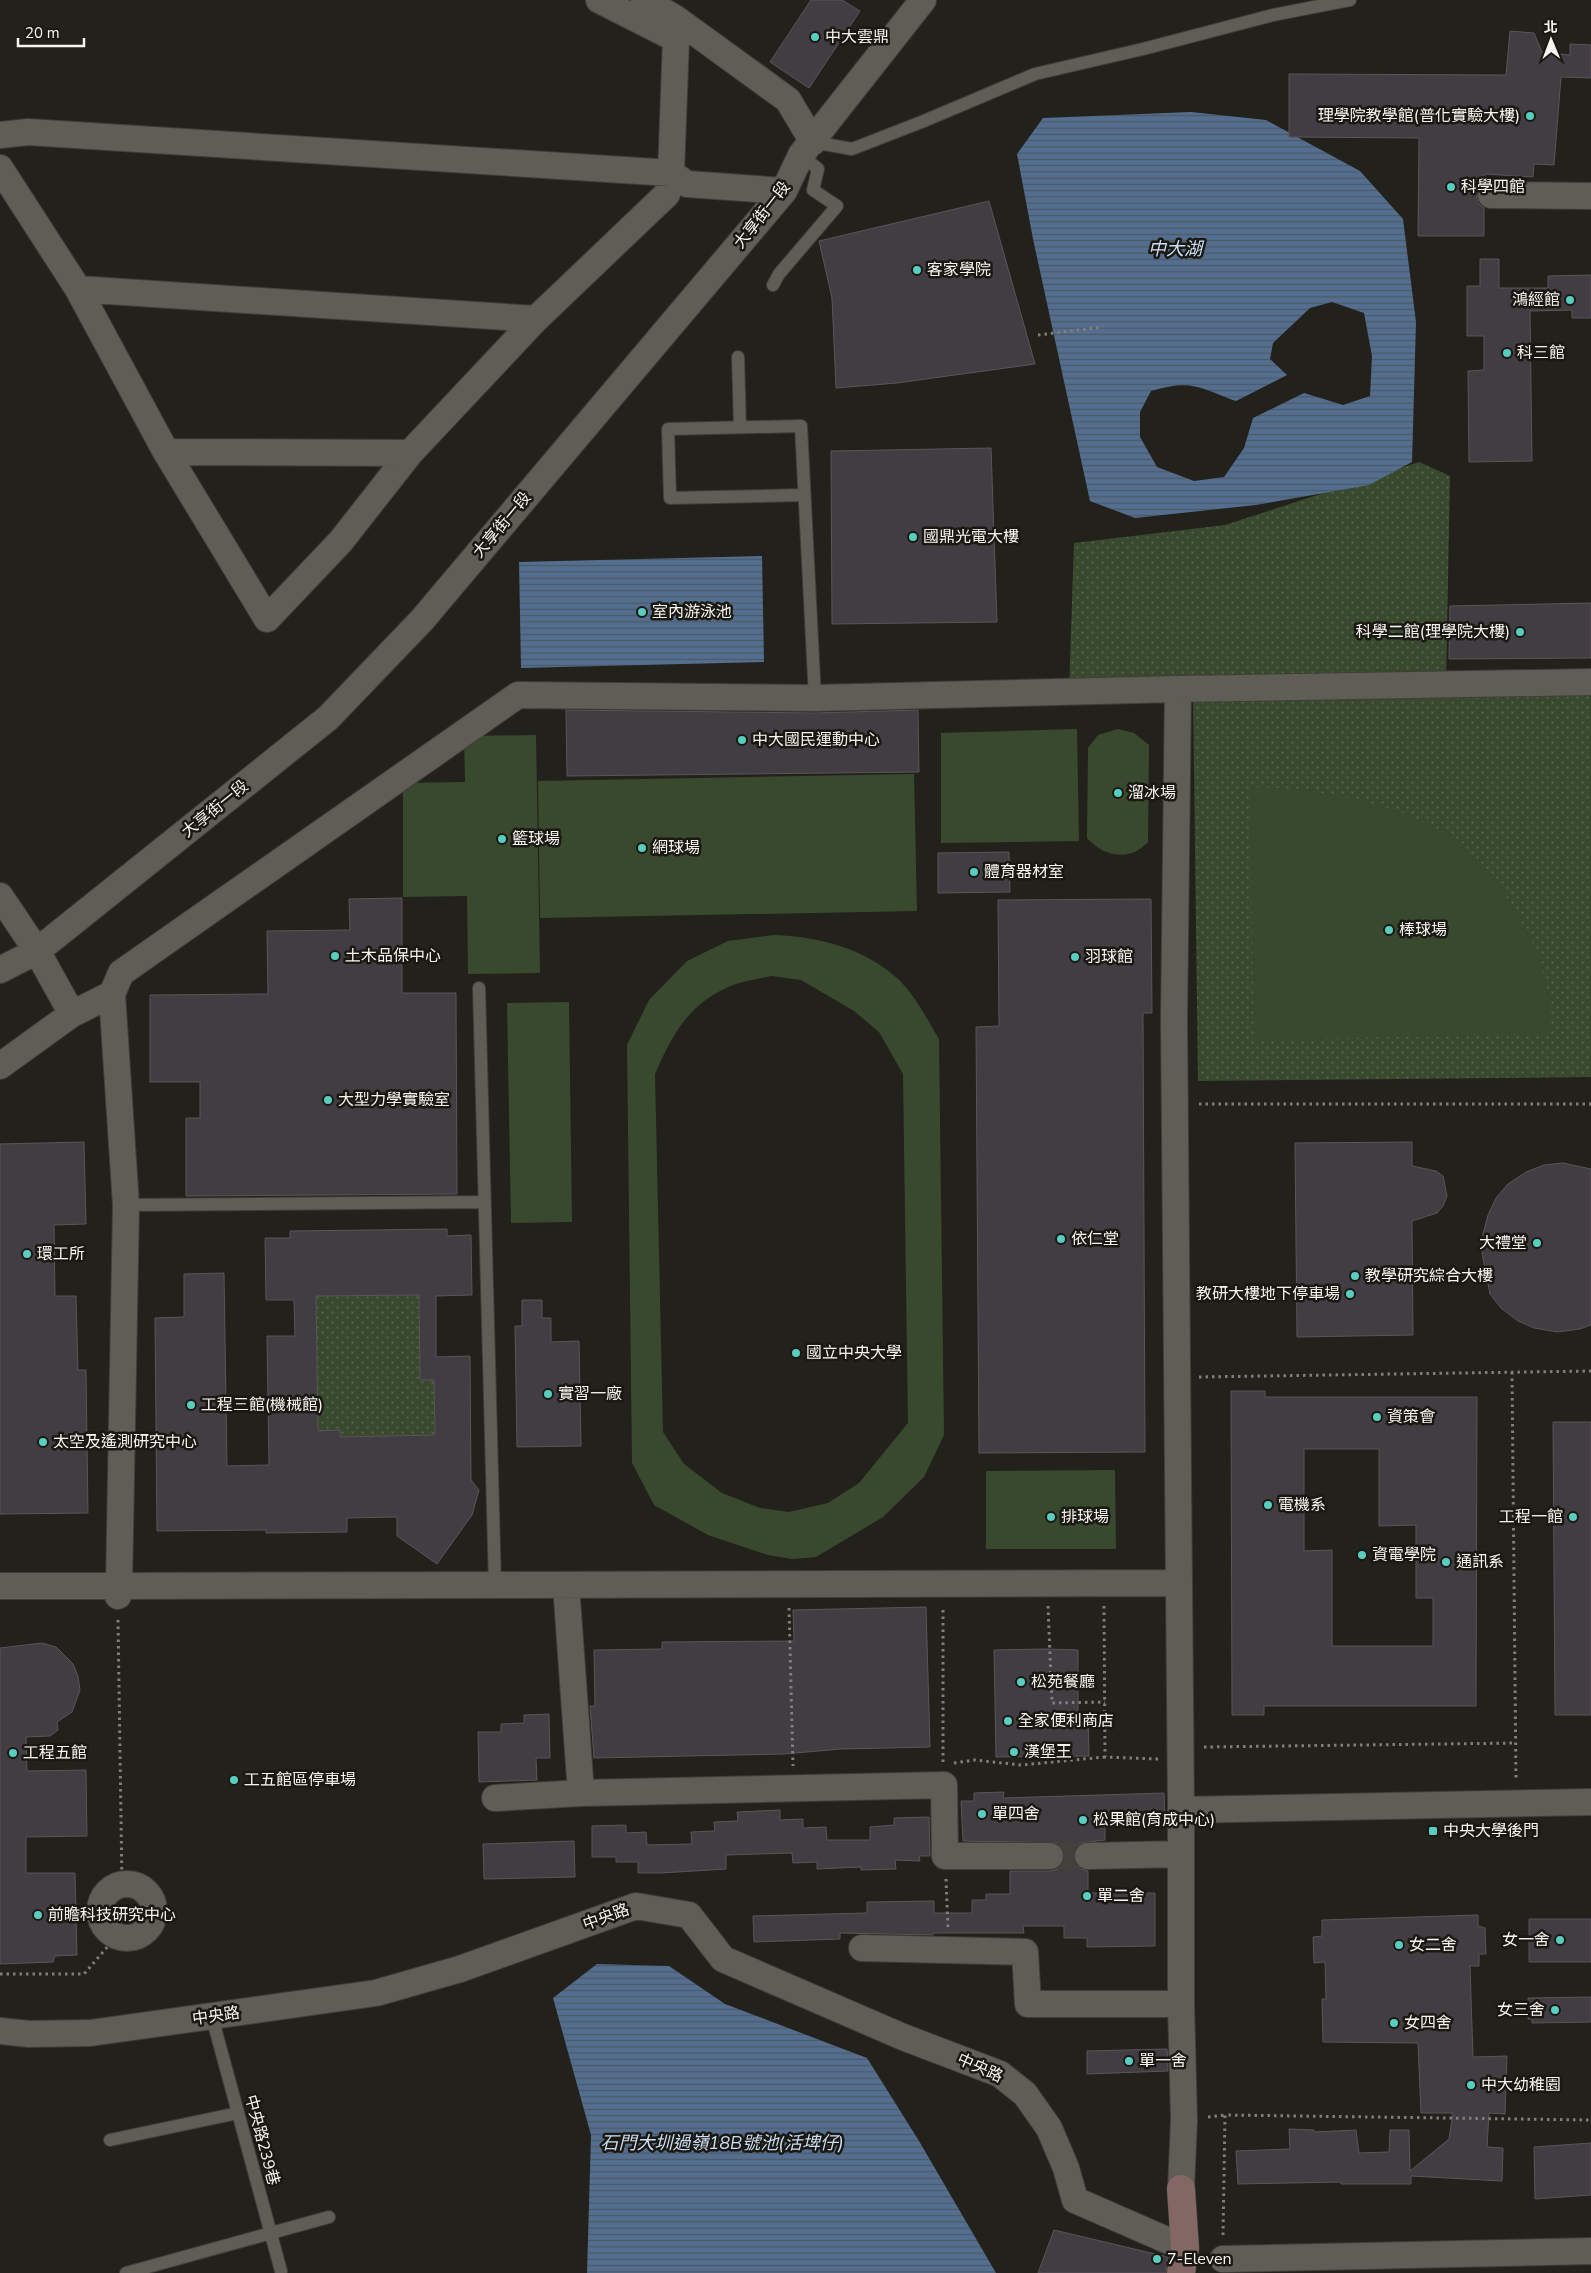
<svg xmlns="http://www.w3.org/2000/svg" width="1591" height="2273" font-family="'Nunito Sans','Noto Sans TC',sans-serif">
<style>
.grass{fill:url(#grass-dots)}
.pitch{fill:#39492e;fill-rule:evenodd}
.water{fill:url(#water-rules);fill-rule:evenodd}
.building{fill:#423d42;stroke:#5a555a;fill-rule:evenodd}
.lines{fill:none;stroke-linecap:round;stroke-linejoin:round}
.street-tunnel{stroke:#43413b;stroke-width:26;stroke-dasharray:26 13;stroke-linecap:butt}
.lane-casing{stroke:#403e39;stroke-width:14}
.street-casing{stroke:#403e39;stroke-width:28}
.secondary-casing{stroke:#403e39;stroke-width:29}
.path{stroke:#817f79;stroke-width:3;stroke-dasharray:2.5 4;stroke-linecap:butt}
.lane{stroke:#5f5d56;stroke-width:12}
.street{stroke:#5f5d56;stroke-width:26}
.secondary{stroke:#836764;stroke-width:28}
.poi-dot{fill:#58cec0;stroke:#1a1812;stroke-width:2}
.labels{text-anchor:middle;dominant-baseline:central;stroke-width:5;stroke-linejoin:round;paint-order:stroke}
.poi-label{font-size:16px;fill:#f6f4f0;stroke:#1a1812;text-anchor:start}
.street-label{font-size:16px;fill:#f6f4f0;stroke:#1a1812}
.water-label{font-size:18px;font-style:italic;fill:#cbddf4;stroke:#1a1812}
</style>
<defs>
<pattern id="grass-dots" width="8" height="8" patternUnits="userSpaceOnUse" patternTransform="scale(1.25)"><rect width="8" height="8" fill="#39492e"/><path d="M2 2h.1M6 6h.1" fill="none" stroke="#56644d" stroke-width="1.8" stroke-linecap="round"/></pattern>
<pattern id="water-rules" width="6" height="5" patternUnits="userSpaceOnUse" patternTransform="scale(1.25)"><rect width="6" height="5" fill="#546e90"/><path d="M0 2.5h6" fill="none" stroke="#4e5865"/></pattern>
</defs>
<rect width="100%" height="100%" fill="#23211b"/>
<path class="grass" d="M1419,462L1450,476L1446,684L1069,691L1074,543L1225,525Z
M1591,688V1077L1198,1081L1193,693Z
M419,1295L420,1380H434L435,1449L340,1437V1430H329L318,1443L316,1296Z"/>
<path class="pitch" d="M1077,729L1079,841L941,843V733Z
M1118,729L1134,733L1149,745L1148,842C1130,862 1104,857 1087,838L1088,748L1098,735Z
M536,735L540,973L468,974L467,896L403,897V783L465,782L464,736Z
M914,774L917,911L540,918L538,781Z
M1250,787L1299,789L1352,798L1407,814L1453,837L1490,872L1515,910L1536,949L1550,1000V1035L1254,1039Z
M773,935C816,936 865,948 898,979C915,995 927,1019 939,1039L944,1435L924,1477L883,1517L816,1557L792,1559L768,1555L708,1535L654,1505L632,1463L627,1045L649,1000L687,961L728,941ZM771,976L801,980L854,1011L879,1032L903,1074L908,1423L859,1483L828,1503L789,1512L760,1508L722,1493L684,1464L663,1432L655,1074C673,1033 689,1003 733,985C744,981 759,979 771,976Z
M569,1002L572,1222L511,1223L507,1003Z
M1115,1470L1116,1549H986V1471Z"/>
<path class="water" d="M1191,112L1266,120L1360,171L1403,219L1416,322L1412,462L1369,485L1256,505L1135,518L1090,501L1033,239L1017,154L1043,118ZM1332,302L1364,313L1372,356L1370,396L1343,405L1304,393L1253,418L1244,448L1224,477L1194,481L1157,467L1140,437V412L1151,391C1191,379 1198,387 1236,401L1287,375L1270,359L1273,343L1310,308Z
M762,556L764,662L521,668L519,562Z
M597,1964L669,1966L725,2004L867,2058L919,2141L996,2273H587L591,2135L553,1998Z"/>
<path class="building" d="M811,0H842L860,11L809,88L770,62Z
M1510,31L1534,33L1542,52L1570,55V44L1591,45V78L1561,77L1554,165L1534,164L1533,177L1485,174L1484,182L1478,187L1476,195L1478,203L1484,208V236H1418L1419,138L1289,137V74L1506,75Z
M989,201L1035,364L897,383L836,388L832,298L819,241Z
M1480,259H1499V288H1548V276L1591,275V318H1572V310L1530,311L1532,461L1469,462L1468,371L1484,370V336H1467V286H1480Z
M991,448L997,622L832,624L831,451Z
M1591,603V658L1449,659L1450,606Z
M566,710L815,713L918,710L919,772L567,776Z
M1009,852L1010,892L938,893V853Z
M402,898V993H456L457,1194L186,1196V1118H200V1082H150V995L268,994L267,931L350,930L349,899Z
M1151,899L1152,1013H1143L1145,1452L979,1453L976,1027L999,1026L998,900Z
M84,1142L86,1224L54,1225L55,1296H76L78,1370H86L88,1513L0,1514V1144Z
M1412,1142V1166L1436,1171L1443,1176L1447,1196L1443,1206L1437,1213L1412,1221L1413,1335L1297,1337L1295,1143Z
M1563,1163L1591,1169V1325L1580,1329L1557,1332L1534,1328L1518,1321L1501,1308L1490,1294L1482,1253L1483,1234L1488,1215L1496,1198L1508,1184L1526,1172L1544,1165Z
M447,1229V1236L471,1235L472,1295L436,1296V1357L470,1356L471,1480L479,1490L472,1515L437,1564L397,1536V1517L347,1518V1532L266,1533V1530L157,1531L155,1318L184,1317V1274L224,1273L227,1466L269,1465L267,1336H295L294,1300H266L265,1238H290V1231ZM419,1295L420,1380H434L435,1435L340,1437V1430L318,1431L316,1296Z
M522,1300H542V1318H551V1342L579,1341L581,1446L517,1447L515,1326H522Z
M1231,1391H1265V1397H1477L1476,1706H1264V1715H1232ZM1304,1449H1379V1526L1416,1525V1598H1433V1646H1332V1550L1304,1551Z
M1553,1422H1591V1715H1555Z
M926,1607L930,1747L841,1749L784,1754L594,1758L590,1706H595L594,1650L662,1649V1642L794,1641L793,1610Z
M42,1643L56,1647L73,1664L78,1676L80,1690L72,1712L57,1722L58,1730L50,1736L26,1737L27,1771L86,1770L87,1836L26,1837V1873H75L77,1955L55,1956L53,1962L0,1964V1648Z
M1047,1649L1078,1650V1715H1088L1089,1756L996,1757L994,1650Z
M549,1714L550,1758H536L537,1780L479,1782L478,1732H501V1724L524,1723V1715Z
M1004,1792L1003,1798L1164,1793L1165,1824H1105V1840L1081,1843L1075,1848L1073,1856L1075,1864L1081,1869L1088,1871V1893H1155V1946L1087,1947V1938H1064V1926H1023L1024,1933H933V1935L840,1933V1939L754,1942L753,1916L867,1913V1902L934,1901V1913H972V1900H986V1894H1010V1871H1050L1058,1869L1063,1863L1065,1856L1063,1848L1057,1843L963,1841L961,1801H974V1793Z
M780,1810V1820L803,1819V1828L826,1827L827,1840H870V1827L894,1825V1818L929,1817L930,1856H919L920,1861L895,1860L896,1869L861,1870V1867L817,1869V1862L793,1863L792,1853L726,1855V1869L661,1873H638V1862H616V1857H592V1826L626,1825V1833L646,1832L647,1845L692,1844L691,1832L715,1831L714,1822L738,1821L737,1812Z
M574,1841L575,1877L484,1879L483,1844Z
M1478,1915V1926L1485,1928L1486,1954H1479V1966H1470L1473,2057L1507,2056L1505,2114L1489,2113L1487,2147L1503,2148L1502,2181L1411,2176V2184H1341V2182L1238,2184L1236,2151L1290,2149L1289,2129L1314,2130V2132L1356,2130L1359,2153L1389,2152L1390,2130H1409L1410,2171L1449,2139L1453,2113H1421L1418,2043L1323,2042L1322,1999H1326L1325,1962L1314,1963L1313,1937L1322,1936V1920Z
M1529,1919H1591V1962H1529Z
M1591,1997V2022L1532,2023V2019H1528V1998Z
M1167,2049L1168,2071L1087,2074V2051Z
M1591,2143V2195L1535,2199L1534,2147Z
M1054,2230L1168,2257L1166,2273H1038Z"/>
<g class="lines">
<path class="street-tunnel" d="M1050,1856H1088"/>
<g class="lane-casing">
<path id="lane" d="M813,142L852,149L924,121L1035,74L1143,49L1273,15L1350,0
M773,285L779,274L837,206L813,190L818,169L801,155
M738,357L740,427
M803,495L670,498L668,429L801,426L815,698
M479,988L495,1585
M126,1205L484,1202
M212,2017L281,2271
M110,2140L238,2113
M126,2273L329,2217"/>
</g>
<g class="street-casing">
<path id="street" d="M644,0L675,18L788,100L813,142
M0,135L28,132L671,173L687,184L784,191
M0,168L78,289L166,452L267,619L341,541L410,453L536,319L667,194L671,173L676,39L599,0
M1491,195L1591,196
M78,289L536,319
M166,452L410,453
M1591,682L1178,689L1174,1021L1181,1810L1591,1802
M1178,689L815,698L518,695L121,973L112,994L126,1205L119,1586L1179,1583
M0,896L37,951L72,1014
M0,970L37,951L328,718L422,620L784,191L801,155L923,0
M0,1066L72,1014L112,994
M0,1586H119L118,1596
M581,1793L944,1785L945,1856H1050
M495,1798L581,1793L566,1585
M1088,1856L1181,1854
M100 1911a27 27 0 1 1 54 0a27 27 0 1 1-54 0Z
M862,1948L1025,1952L1028,2004H1181
M0,2031L29,2034L90,2033L376,1993L460,1969L636,1906L689,1915L723,1959L903,2037L1000,2074L1025,2094L1049,2128L1066,2168L1075,2200L1185,2248
M1181,2189L1184,2120L1181,2004V1810
M1223,2259L1591,2251"/>
</g>
<g class="secondary-casing">
<path id="secondary" d="M1181,2189L1185,2248L1181,2273"/>
</g>
<path class="path" d="M1038,335L1103,327
M1199,1104H1591
M1512,1372L1516,1781
M1199,1377L1591,1371
M1048,1606L1052,1703L1105,1702
M1104,1606L1105,1757L1158,1759
M789,1608L793,1766
M118,1620L122,1884
M1204,1747L1516,1743
M943,1762V1606
M954,1763L975,1760L1021,1765L1105,1757
M946,1879L948,1928
M0,1974H84L116,1937
M1208,2117L1225,2115
M1223,2235L1225,2115L1591,2120"/>
<use href="#lane" class="lane"/>
<use href="#street" class="street"/>
<use href="#secondary" class="secondary"/>
</g>
<g class="poi-dot">
<circle cx="815" cy="37" r="5"/>
<circle cx="1530" cy="116" r="5"/>
<circle cx="1451" cy="187" r="5"/>
<circle cx="917" cy="270" r="5"/>
<circle cx="1570" cy="300" r="5"/>
<circle cx="1507" cy="353" r="5"/>
<circle cx="913" cy="537" r="5"/>
<circle cx="642" cy="612" r="5"/>
<circle cx="1520" cy="632" r="5"/>
<circle cx="742" cy="740" r="5"/>
<circle cx="1118" cy="793" r="5"/>
<circle cx="502" cy="839" r="5"/>
<circle cx="642" cy="848" r="5"/>
<circle cx="974" cy="872" r="5"/>
<circle cx="1389" cy="930" r="5"/>
<circle cx="335" cy="956" r="5"/>
<circle cx="1075" cy="957" r="5"/>
<circle cx="328" cy="1100" r="5"/>
<circle cx="1061" cy="1239" r="5"/>
<circle cx="1537" cy="1243" r="5"/>
<circle cx="27" cy="1254" r="5"/>
<circle cx="1355" cy="1276" r="5"/>
<circle cx="1350" cy="1294" r="5"/>
<circle cx="796" cy="1353" r="5"/>
<circle cx="548" cy="1394" r="5"/>
<circle cx="191" cy="1405" r="5"/>
<circle cx="1377" cy="1417" r="5"/>
<circle cx="43" cy="1442" r="5"/>
<circle cx="1268" cy="1505" r="5"/>
<circle cx="1051" cy="1517" r="5"/>
<circle cx="1573" cy="1517" r="5"/>
<circle cx="1362" cy="1555" r="5"/>
<circle cx="1446" cy="1562" r="5"/>
<circle cx="1021" cy="1682" r="5"/>
<circle cx="1008" cy="1721" r="5"/>
<circle cx="1014" cy="1752" r="5"/>
<circle cx="13" cy="1753" r="5"/>
<circle cx="234" cy="1780" r="5"/>
<circle cx="982" cy="1814" r="5"/>
<circle cx="1083" cy="1820" r="5"/>
<rect x="1428" y="1826" width="10" height="10" rx="2.5"/>
<circle cx="1087" cy="1896" r="5"/>
<circle cx="38" cy="1915" r="5"/>
<circle cx="1560" cy="1940" r="5"/>
<circle cx="1399" cy="1945" r="5"/>
<circle cx="1555" cy="2010" r="5"/>
<circle cx="1394" cy="2023" r="5"/>
<circle cx="1129" cy="2061" r="5"/>
<circle cx="1471" cy="2085" r="5"/>
<circle cx="1157" cy="2259" r="5"/>
</g>
<g class="labels">
<g class="poi-label">
<text x="825" y="37">中大雲鼎</text>
<text x="1520" y="116" text-anchor="end">理學院教學館(普化實驗大樓)</text>
<text x="1461" y="187">科學四館</text>
<text x="927" y="270">客家學院</text>
<text x="1560" y="300" text-anchor="end">鴻經館</text>
<text x="1517" y="353">科三館</text>
<text x="923" y="537">國鼎光電大樓</text>
<text x="652" y="612">室內游泳池</text>
<text x="1510" y="632" text-anchor="end">科學二館(理學院大樓)</text>
<text x="752" y="740">中大國民運動中心</text>
<text x="1128" y="793">溜冰場</text>
<text x="512" y="839">籃球場</text>
<text x="652" y="848">網球場</text>
<text x="984" y="872">體育器材室</text>
<text x="1399" y="930">棒球場</text>
<text x="345" y="956">土木品保中心</text>
<text x="1085" y="957">羽球館</text>
<text x="338" y="1100">大型力學實驗室</text>
<text x="1071" y="1239">依仁堂</text>
<text x="1527" y="1243" text-anchor="end">大禮堂</text>
<text x="37" y="1254">環工所</text>
<text x="1365" y="1276">教學研究綜合大樓</text>
<text x="1340" y="1294" text-anchor="end">教研大樓地下停車場</text>
<text x="806" y="1353">國立中央大學</text>
<text x="558" y="1394">實習一廠</text>
<text x="201" y="1405">工程三館(機械館)</text>
<text x="1387" y="1417">資策會</text>
<text x="53" y="1442">太空及遙測研究中心</text>
<text x="1278" y="1505">電機系</text>
<text x="1061" y="1517">排球場</text>
<text x="1563" y="1517" text-anchor="end">工程一館</text>
<text x="1372" y="1555">資電學院</text>
<text x="1456" y="1562">通訊系</text>
<text x="1031" y="1682">松苑餐廳</text>
<text x="1018" y="1721">全家便利商店</text>
<text x="1024" y="1752">漢堡王</text>
<text x="23" y="1753">工程五館</text>
<text x="244" y="1780">工五館區停車場</text>
<text x="992" y="1814">單四舍</text>
<text x="1093" y="1820">松果館(育成中心)</text>
<text x="1443" y="1831">中央大學後門</text>
<text x="1097" y="1896">單二舍</text>
<text x="48" y="1915">前瞻科技研究中心</text>
<text x="1550" y="1940" text-anchor="end">女一舍</text>
<text x="1409" y="1945">女二舍</text>
<text x="1545" y="2010" text-anchor="end">女三舍</text>
<text x="1404" y="2023">女四舍</text>
<text x="1139" y="2061">單一舍</text>
<text x="1481" y="2085">中大幼稚園</text>
<text x="1167" y="2259">7-Eleven</text>
</g>
<g class="street-label">
<text transform="translate(762 215) rotate(-52)">大享街一段</text>
<text transform="translate(502 525) rotate(-50)">大享街一段</text>
<text transform="translate(215 809) rotate(-39)">大享街一段</text>
<text transform="translate(606 1917) rotate(-20)">中央路</text>
<text transform="translate(216 2016) rotate(-8)">中央路</text>
<text transform="translate(980 2068) rotate(24)">中央路</text>
<text transform="translate(262 2140) rotate(75)">中央路239巷</text>
</g>
<g class="water-label">
<text x="1175" y="249">中大湖</text>
<text x="722" y="2143">石門大圳過嶺18B號池(活埤仔)</text>
</g>
</g>
<g transform="translate(1551 40) rotate(359)" stroke="#1a1812" stroke-width="4" paint-order="stroke">
<path d="M0-4L9 19L0 12L-9 19Z" fill="#f6f4f0"/>
<text y="-8" font-size="14" font-weight="bold" text-anchor="middle" fill="#f6f4f0">北</text>
</g>
<path d="M18 38v8h66v-8" fill="none" stroke="#f6f4f0" stroke-width="2.5"/>
<text x="25" y="38" font-size="15" fill="#f6f4f0" stroke="#1a1812" stroke-width="4" paint-order="stroke">20 m</text>
</svg>
